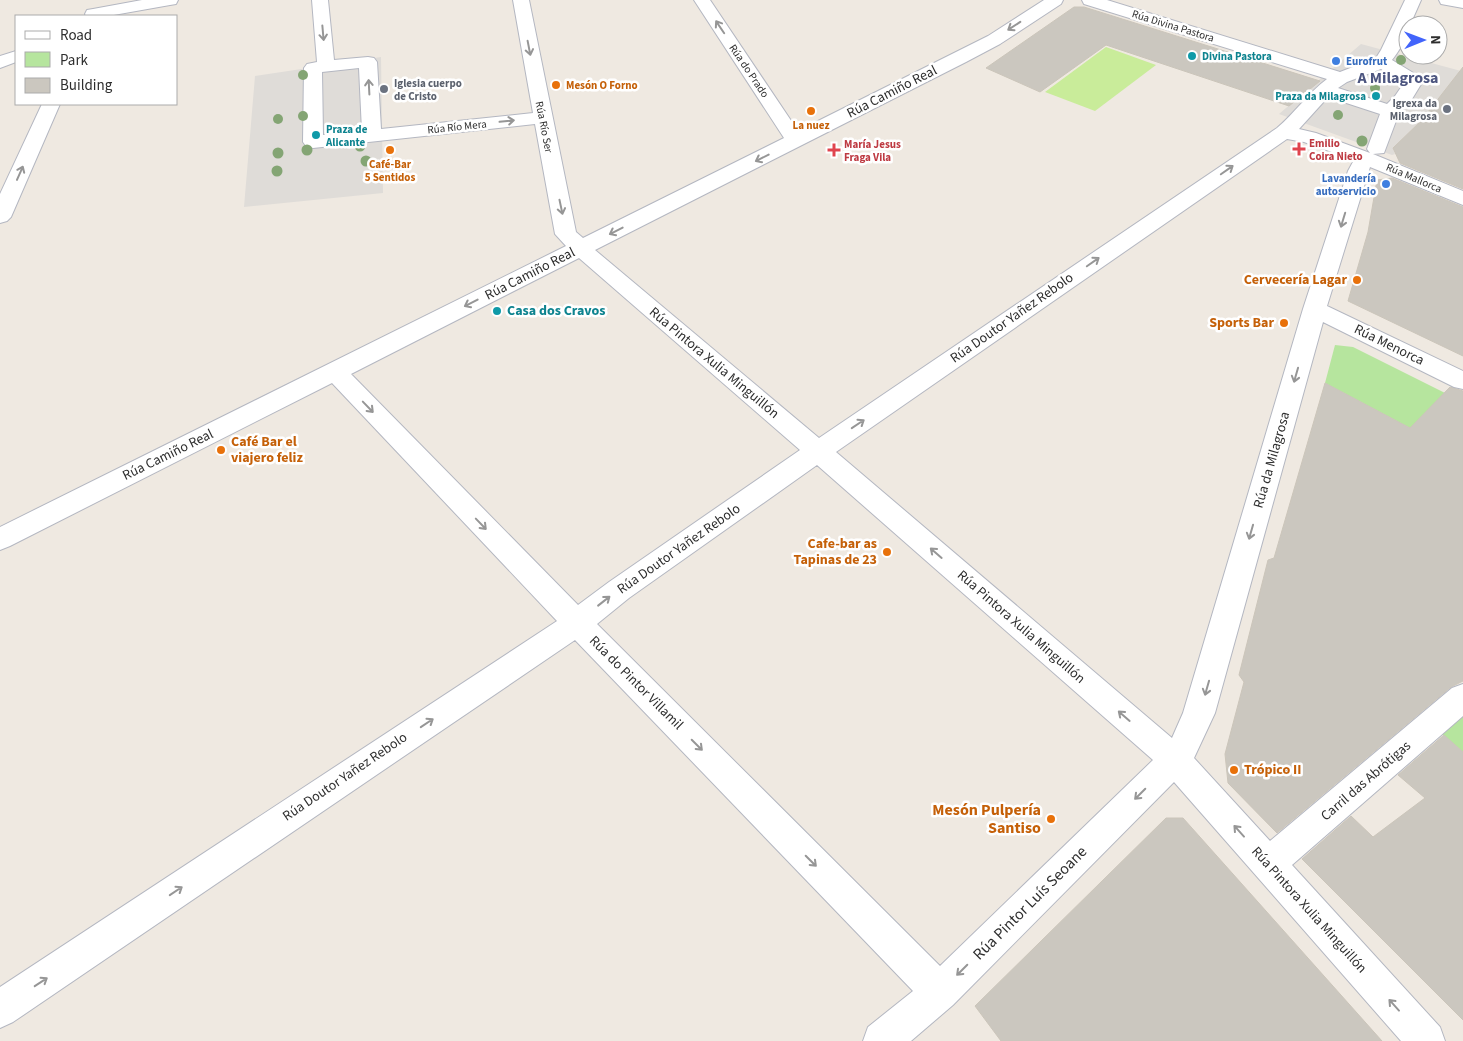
<svg xmlns="http://www.w3.org/2000/svg" width="1463" height="1041" font-family="'Source Sans 3',sans-serif">
<style>
.green{fill:#b6e59e}
.pitch{fill:#c9ec9a}
.plaza{fill:#dfdcd8}
.building{fill:#cbc7bf;stroke:#cbc5ba}
.lines{fill:none;stroke-linecap:round;stroke-linejoin:round}
.street-casing{stroke:#b4b7c1;stroke-width:2}
.street{fill:#fff;fill-rule:evenodd}
.tree{fill:#84a574}
.oneway{stroke:#969696}
.culture-dot{fill:#0f9aa8;stroke:#fff;stroke-width:2}
.shop-dot{fill:#3f7fe0;stroke:#fff;stroke-width:2}
.food-dot{fill:#e8710a;stroke:#fff;stroke-width:2}
.worship-dot{fill:#6b7280;stroke:#fff;stroke-width:2}
.health-dot{fill:#e0444e;stroke:#fff;stroke-width:2}
.labels{text-anchor:middle;dominant-baseline:central;stroke-width:5;stroke-linejoin:round;paint-order:stroke}
.far-street-label{font-size:11px;fill:#2e2e2e;stroke:#fff}
.far-culture-label{font-size:11px;font-weight:bold;fill:#0d838f;stroke:#fff;text-anchor:start}
.far-shop-label{font-size:11px;font-weight:bold;fill:#366cbe;stroke:#fff;text-anchor:start}
.far-worship-label{font-size:11px;font-weight:bold;fill:#5b616d;stroke:#fff;text-anchor:start}
.far-food-label{font-size:11px;font-weight:bold;fill:#c56008;stroke:#fff}
.far-health-label{font-size:11px;font-weight:bold;fill:#be3a42;stroke:#fff;text-anchor:start}
.street-label{font-size:14px;fill:#2e2e2e;stroke:#fff}
.food-label{font-size:14px;font-weight:bold;fill:#c56008;stroke:#fff;text-anchor:end}
.culture-label{font-size:14px;font-weight:bold;fill:#0d838f;stroke:#fff;text-anchor:start}
.far-district-label{font-size:16px;font-weight:bold;fill:#4d5680;stroke:#fff}
.near-food-label{font-size:16px;font-weight:bold;fill:#c56008;stroke:#fff;text-anchor:end}
.near-street-label{font-size:16px;fill:#2e2e2e;stroke:#fff}
</style>
<rect width="100%" height="100%" fill="#efe9e1"/>
<path class="green" d="M1335,345L1353,347L1445,393L1410,428L1325,383Z
M1463,714V752L1441,733Z"/>
<path class="pitch" d="M1106,47L1156,65L1095,111L1045,92Z"/>
<path class="plaza" d="M1361,44L1461,71L1445,103L1437,101L1420,122L1393,148L1395,154L1392,155L1279,114Z
M381,57L383,193L244,207L255,76Z"/>
<path class="building" d="M1074,7H1084L1320,81L1289,106L1106,45L1040,92L986,68Z
M1463,67V189L1400,163L1393,148L1421,121Z
M1392,178L1463,207V356L1348,301L1368,232L1377,180Z
M1325,383L1410,428L1450,387L1463,391V681L1451,687L1277,833L1228,783L1225,754L1244,682L1239,675L1268,560L1274,558Z
M1444,735L1463,752V1020L1302,859L1351,816L1373,837L1425,798L1398,775Z
M1166,818H1183L1382,1041H1001L975,1006Z"/>
<g class="lines">
<g class="street-casing">
<path id="street" d="M142,0H178L176,4L170,5L108,16H86L85,14L87,10L93,9Z
M312,0H328L334,60L368,57L374,58L377,62L381,129L533,113L513,0H529L576,232L583,238L784,138L694,0H710L798,131L988,36L1044,0H1063L1061,4L1000,44L966,62L595,250L819,438L1277,128C1295,113 1308,93 1327,79L1084,4L1082,0H1107L1340,72L1376,58L1381,50L1405,0H1421L1410,25H1408C1408,37 1399,51 1392,60L1420,77L1423,81L1409,104L1399,113L1384,153L1373,154L1463,191V205L1370,167L1327,306L1463,371V389L1454,387L1323,322L1215,713L1194,758L1270,841L1452,688L1463,684V716L1292,865L1440,1027L1445,1041H1401L1174,782L953,1005L911,1041H863L868,1027L913,991L575,640L13,1022L0,1028V987L557,621L332,383L10,546L0,550V527L566,246L555,234L535,124L313,148L306,146L303,142L304,68L307,64L317,62ZM359,68L362,131L323,135L322,72ZM1381,69L1404,83L1395,96L1387,104L1338,88L1347,82ZM1328,97L1380,114L1367,149L1370,153L1316,133L1299,129ZM1287,139L1304,142L1354,160L1348,171L1303,309L1183,713L1172,738L836,452ZM579,258L800,450L609,582L578,605L351,374ZM817,465L1153,760L940,966L597,624L629,598Z
M1439,0H1463V8L1441,4Z
M16,51V62L0,68V56Z
M42,104H60L11,217L7,221L0,223V194Z"/>
</g>
<use href="#street" class="street"/>
</g>
<g class="tree">
<circle cx="1401" cy="60" r="5"/>
<circle cx="303" cy="75" r="5"/>
<circle cx="1375" cy="88" r="5"/>
<circle cx="1338" cy="115" r="5"/>
<circle cx="303" cy="116" r="5"/>
<circle cx="278" cy="119" r="5"/>
<circle cx="1362" cy="141" r="5.5"/>
<circle cx="360" cy="146" r="5.5"/>
<circle cx="307" cy="150" r="5.5"/>
<circle cx="278" cy="153" r="5.5"/>
<circle cx="366" cy="161" r="5.5"/>
<circle cx="277" cy="171" r="5.5"/>
</g>
<defs><path id="oneway-shaft" d="M-6 0H5M1.5-3L5.5 0L1.5 3" fill="none" stroke-width="1.6" stroke-linecap="round" stroke-linejoin="round" transform="scale(1.25)"/></defs>
<g class="oneway">
<use href="#oneway-shaft" transform="translate(1014 26) rotate(147)"/>
<use href="#oneway-shaft" transform="translate(720 27) rotate(-124)"/>
<use href="#oneway-shaft" transform="translate(323 33) rotate(85)"/>
<use href="#oneway-shaft" transform="translate(529 48) rotate(79)"/>
<use href="#oneway-shaft" transform="translate(369 87) rotate(-93)"/>
<use href="#oneway-shaft" transform="translate(507 121) rotate(-6)"/>
<use href="#oneway-shaft" transform="translate(762 158) rotate(153)"/>
<use href="#oneway-shaft" transform="translate(1227 170) rotate(-35)"/>
<use href="#oneway-shaft" transform="translate(20 173) rotate(-66)"/>
<use href="#oneway-shaft" transform="translate(561 207) rotate(78)"/>
<use href="#oneway-shaft" transform="translate(1343 220) rotate(107)"/>
<use href="#oneway-shaft" transform="translate(616 231) rotate(153)"/>
<use href="#oneway-shaft" transform="translate(1093 262) rotate(-35)"/>
<use href="#oneway-shaft" transform="translate(471 303) rotate(153)"/>
<use href="#oneway-shaft" transform="translate(1296 375) rotate(106)"/>
<use href="#oneway-shaft" transform="translate(368 407) rotate(46)"/>
<use href="#oneway-shaft" transform="translate(858 424) rotate(-34)"/>
<use href="#oneway-shaft" transform="translate(481 524) rotate(46)"/>
<use href="#oneway-shaft" transform="translate(1251 532) rotate(106)"/>
<use href="#oneway-shaft" transform="translate(936 553) rotate(-139)"/>
<use href="#oneway-shaft" transform="translate(604 601) rotate(-38)"/>
<use href="#oneway-shaft" transform="translate(1207 688) rotate(106)"/>
<use href="#oneway-shaft" transform="translate(1124 716) rotate(-139)"/>
<use href="#oneway-shaft" transform="translate(427 723) rotate(-34)"/>
<use href="#oneway-shaft" transform="translate(697 745) rotate(45)"/>
<use href="#oneway-shaft" transform="translate(1140 794) rotate(135)"/>
<use href="#oneway-shaft" transform="translate(1239 831) rotate(-132)"/>
<use href="#oneway-shaft" transform="translate(811 861) rotate(45)"/>
<use href="#oneway-shaft" transform="translate(176 891) rotate(-34)"/>
<use href="#oneway-shaft" transform="translate(962 970) rotate(135)"/>
<use href="#oneway-shaft" transform="translate(41 982) rotate(-33)"/>
<use href="#oneway-shaft" transform="translate(1394 1005) rotate(-132)"/>
</g>
<g class="culture-dot">
<circle cx="1192" cy="56" r="5"/>
<circle cx="1376" cy="96" r="5"/>
<circle cx="316" cy="135" r="5"/>
<circle cx="497" cy="311" r="5"/>
</g>
<g class="shop-dot">
<circle cx="1336" cy="61" r="5"/>
<circle cx="1386" cy="184" r="5"/>
</g>
<g class="food-dot">
<circle cx="556" cy="85" r="5"/>
<circle cx="811" cy="111" r="5"/>
<circle cx="390" cy="150" r="5"/>
<circle cx="1357" cy="280" r="5"/>
<circle cx="1284" cy="323" r="5"/>
<circle cx="221" cy="450" r="5"/>
<circle cx="887" cy="552" r="5"/>
<circle cx="1234" cy="770" r="5"/>
<circle cx="1051" cy="819" r="5"/>
</g>
<g class="worship-dot">
<circle cx="384" cy="89" r="5"/>
<circle cx="1447" cy="109" r="5"/>
</g>
<g class="health-dot">
<path d="M1296.5 141.5h5v5h5v5h-5v5h-5v-5h-5v-5h5z"/>
<path d="M831.5 142.5h5v5h5v5h-5v5h-5v-5h-5v-5h5z"/>
</g>
<g class="labels">
<g class="far-street-label">
<text transform="translate(1173 26) rotate(17)">Rúa Divina Pastora</text>
<text transform="translate(749 71) rotate(56)">Rúa do Prado</text>
<text transform="translate(457 127) rotate(-6)">Rúa Río Mera</text>
<text transform="translate(544 127) rotate(79)">Rúa Río Ser</text>
<text transform="translate(1414 178) rotate(23)">Rúa Mallorca</text>
</g>
<g class="far-culture-label">
<text x="1202" y="56">Divina Pastora</text>
<text x="1366" y="96" text-anchor="end">Praza da Milagrosa</text>
<text x="326" y="129">Praza de<tspan x="326" dy="13">Alicante</tspan></text>
</g>
<g class="far-shop-label">
<text x="1346" y="61">Eurofrut</text>
<text x="1376" y="178" text-anchor="end">Lavandería<tspan x="1376" dy="13">autoservicio</tspan></text>
</g>
<g class="far-worship-label">
<text x="394" y="83">Iglesia cuerpo<tspan x="394" dy="13">de Cristo</tspan></text>
<text x="1437" y="103" text-anchor="end">Igrexa da<tspan x="1437" dy="13">Milagrosa</tspan></text>
</g>
<g class="far-food-label">
<text x="566" y="85" text-anchor="start">Mesón O Forno</text>
<text x="811" y="125">La nuez</text>
<text x="390" y="164">Café-Bar<tspan x="390" dy="13">5 Sentidos</tspan></text>
</g>
<g class="far-health-label">
<text x="1309" y="143">Emilio<tspan x="1309" dy="13">Coira Nieto</tspan></text>
<text x="844" y="144">María Jesus<tspan x="844" dy="13">Fraga Vila</tspan></text>
</g>
<g class="street-label">
<text transform="translate(892 92) rotate(-27)">Rúa Camiño Real</text>
<text transform="translate(530 274) rotate(-27)">Rúa Camiño Real</text>
<text transform="translate(1012 318) rotate(-35)">Rúa Doutor Yañez Rebolo</text>
<text transform="translate(1389 345) rotate(26)">Rúa Menorca</text>
<text transform="translate(714 363) rotate(40)">Rúa Pintora Xulia Minguillón</text>
<text transform="translate(168 455) rotate(-26)">Rúa Camiño Real</text>
<text transform="translate(1272 460) rotate(-74)">Rúa da Milagrosa</text>
<text transform="translate(679 549) rotate(-35)">Rúa Doutor Yañez Rebolo</text>
<text transform="translate(1021 627) rotate(41)">Rúa Pintora Xulia Minguillón</text>
<text transform="translate(636 683) rotate(45)">Rúa do Pintor Villamil</text>
<text transform="translate(345 777) rotate(-34)">Rúa Doutor Yañez Rebolo</text>
<text transform="translate(1366 781) rotate(-41)">Carril das Abrótigas</text>
<text transform="translate(1309 910) rotate(48)">Rúa Pintora Xulia Minguillón</text>
</g>
<g class="food-label">
<text x="1347" y="280">Cervecería Lagar</text>
<text x="1274" y="323">Sports Bar</text>
<text x="231" y="442" text-anchor="start">Café Bar el<tspan x="231" dy="16">viajero feliz</tspan></text>
<text x="877" y="544">Cafe-bar as<tspan x="877" dy="16">Tapinas de 23</tspan></text>
<text x="1244" y="770" text-anchor="start">Trópico II</text>
</g>
<g class="culture-label">
<text x="507" y="311">Casa dos Cravos</text>
</g>
<g class="far-district-label">
<text x="1398" y="78">A Milagrosa</text>
</g>
<g class="near-food-label">
<text x="1041" y="810">Mesón Pulpería<tspan x="1041" dy="18">Santiso</tspan></text>
</g>
<g class="near-street-label">
<text transform="translate(1030 903) rotate(-45)">Rúa Pintor Luís Seoane</text>
</g>
</g>
<rect x="15" y="15" width="162" height="90" fill="#ffffff" stroke="#ababab"/>
<rect x="25" y="31" width="25" height="8" fill="#ffffff" stroke="#ababab"/>
<text x="60" y="40" font-size="15" fill="#2e2e2e">Road</text>
<rect x="25" y="52" width="25" height="15" fill="#b6e59e" stroke="#ababab"/>
<text x="60" y="65" font-size="15" fill="#2e2e2e">Park</text>
<rect x="25" y="78" width="25" height="15" fill="#cbc7bf" stroke="#ababab"/>
<text x="60" y="90" font-size="15" fill="#2e2e2e">Building</text>
<g transform="translate(1423 40) rotate(89)"><circle r="24" fill="#ffffff" stroke="#ababab"/>
<path d="M0-4L9 19L0 12L-9 19Z" fill="#4264fb"/>
<text y="-8" font-size="14" font-weight="bold" text-anchor="middle" fill="#2e2e2e">N</text>
</g>
</svg>
